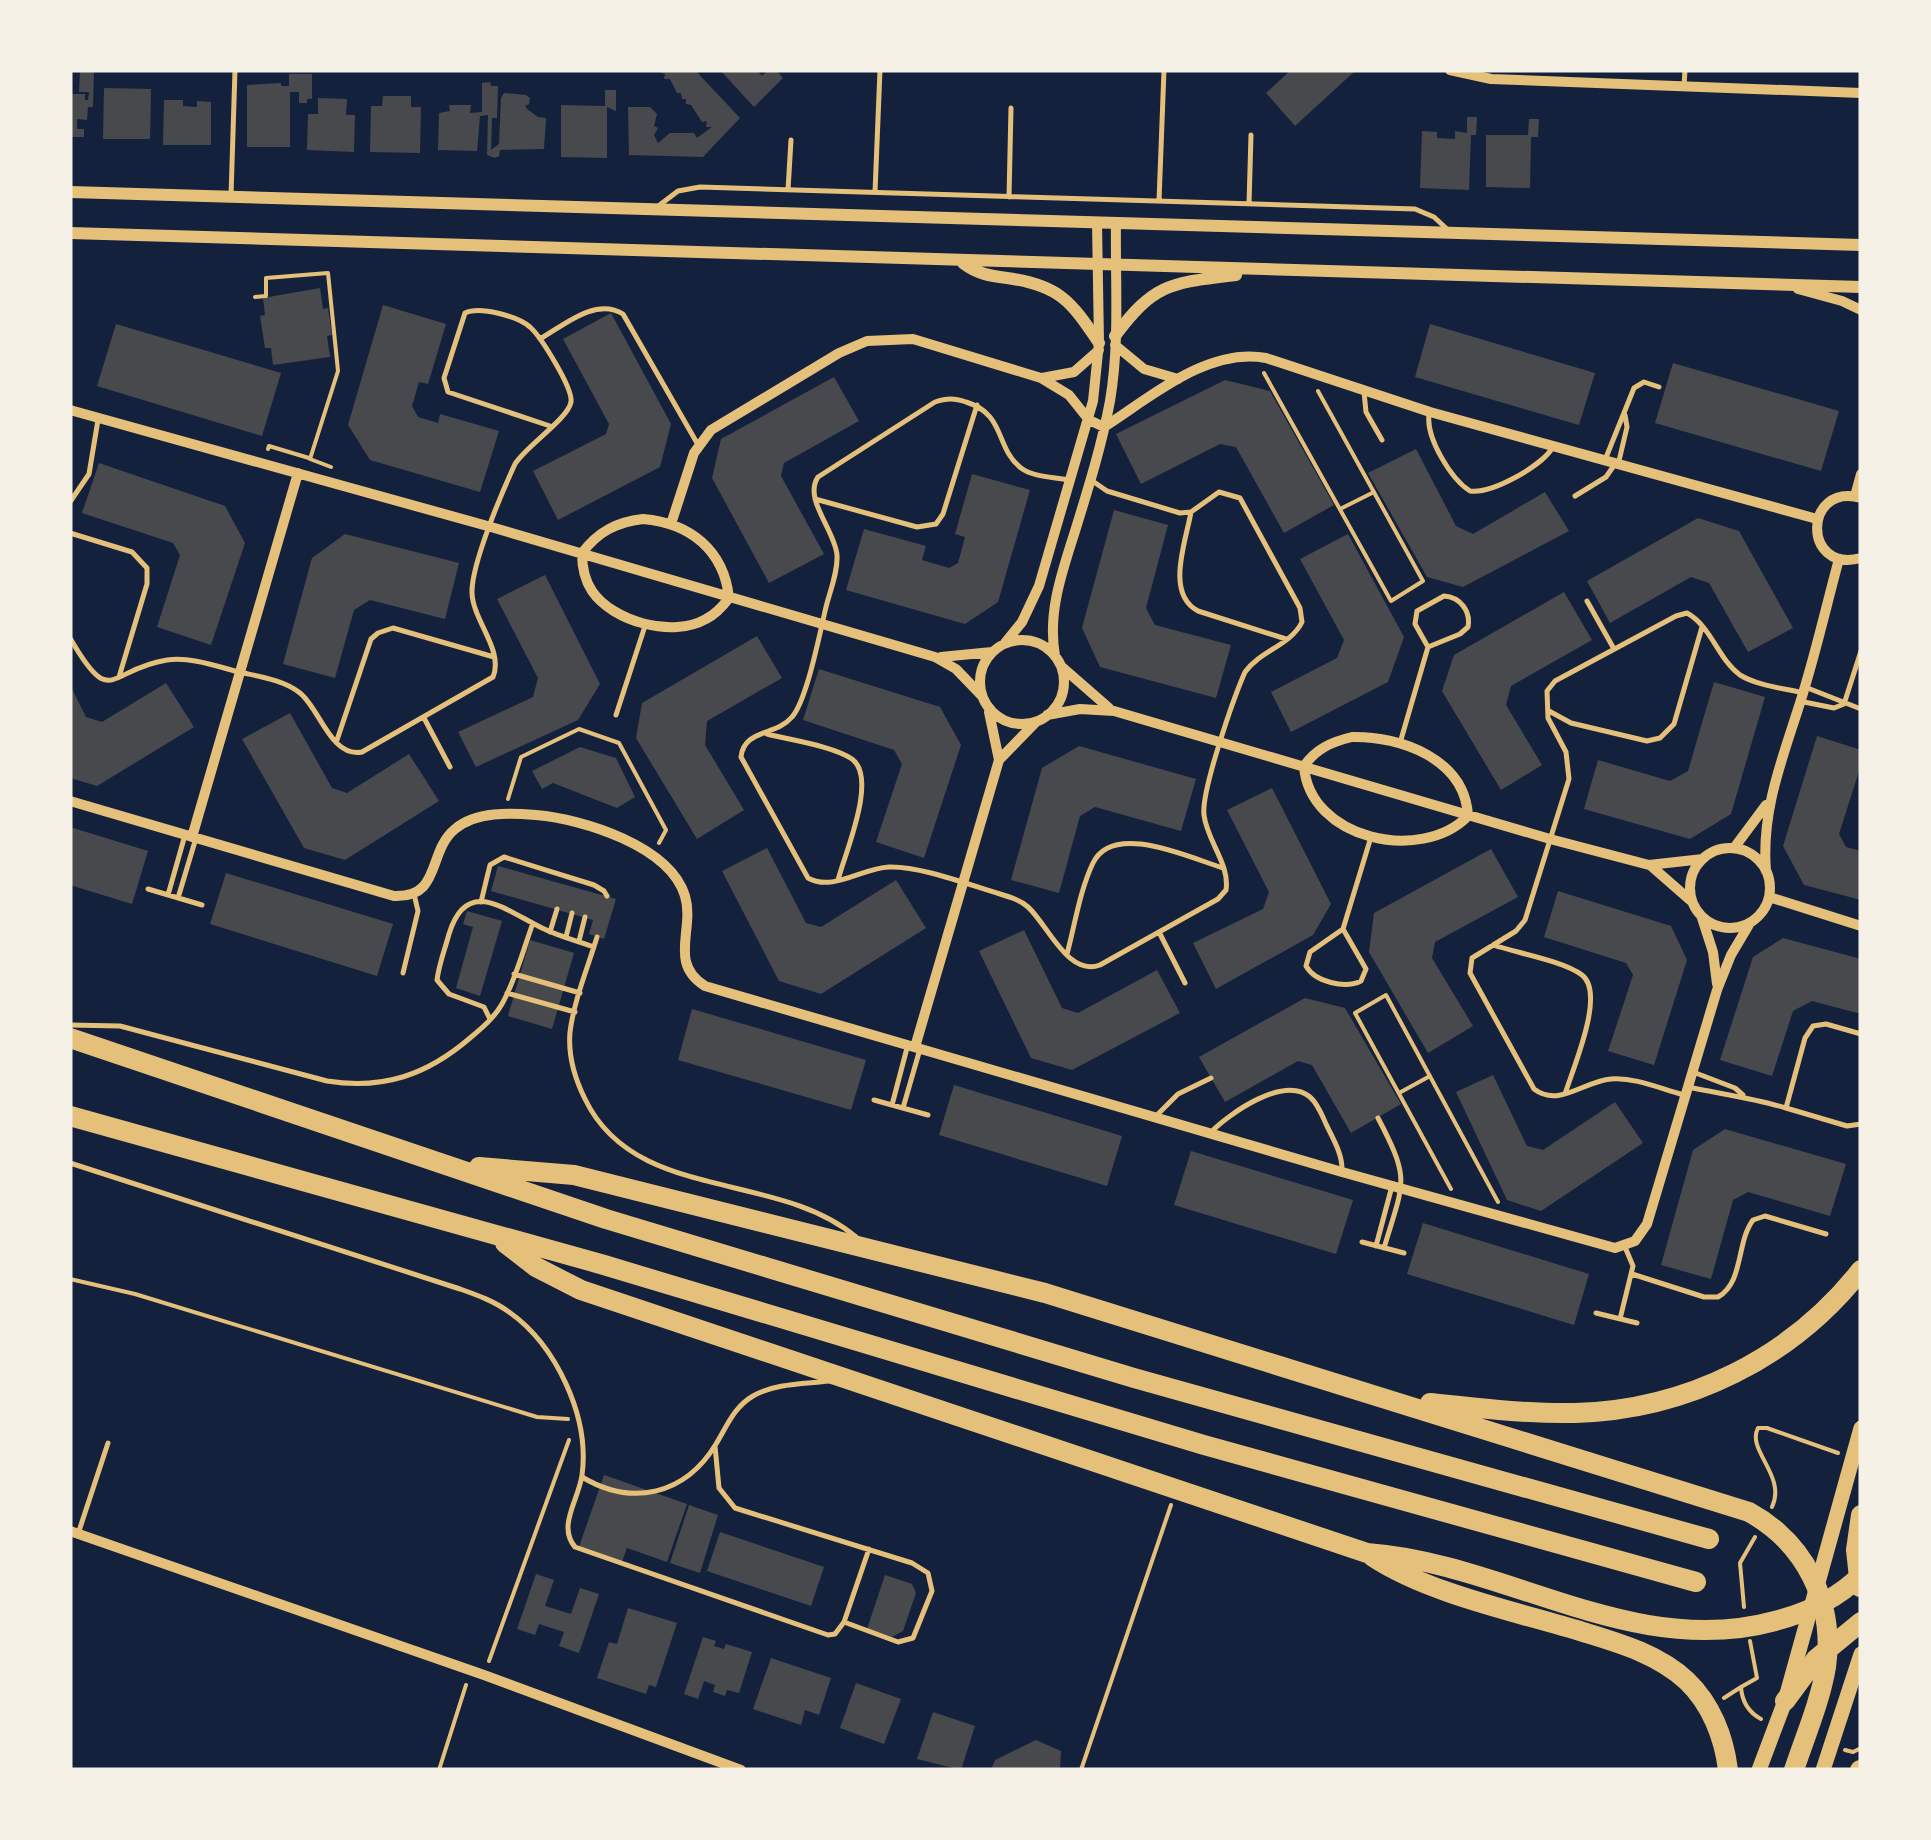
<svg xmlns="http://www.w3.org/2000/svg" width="1931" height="1840" font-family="Manrope,sans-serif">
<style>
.building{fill:#48494c}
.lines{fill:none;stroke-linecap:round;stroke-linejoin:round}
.path{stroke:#e5c07b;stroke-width:4}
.service{stroke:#e5c07b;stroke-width:5}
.minor{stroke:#e5c07b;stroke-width:10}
.tertiary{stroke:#e5c07b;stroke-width:12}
.secondary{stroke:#e5c07b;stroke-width:15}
.motorway{stroke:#e5c07b;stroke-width:20}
</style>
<rect width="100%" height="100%" fill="#14213d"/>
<path class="building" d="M80,70H94L93,107H88L87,120L77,119V129H84V137H70V94H85V100H88L89,92H79Z
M654,70H695L740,118L703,157L629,155L628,107H650L657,114L654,126L658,128L654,135L658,143L670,133H694L697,138L712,127H706L707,121L702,122L691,105L686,104V99H682L681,93H677L670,79H664L665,74Z
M720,70H757L762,76L768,70H776L783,78L754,107Z
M1291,70H1356L1295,126L1266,93Z
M289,74H312V99H307V103H299V92H290V147H247V85L281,83V86H289Z
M490,82L491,86H498L497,118H492L491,150L499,144L501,98L504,93L526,95L530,98L529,104L525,106L527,109L538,117L546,118L544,149L500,150L499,156L495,158L487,155L488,115L480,116L477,151L438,150L439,113L450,111L449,105H471L470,113L482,112V83Z
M104,88L151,89L150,139H103Z
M605,90H616V111L607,107V158L561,157V105L605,106Z
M383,96H411V107H421L420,153L370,152L371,106H382Z
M318,98L347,99L346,115H355L354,152L307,150L308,114H318Z
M164,100H183V106L197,107V101L211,102V145H163Z
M1467,117H1477L1476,135H1471L1469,190L1420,188L1422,131L1437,132V138L1455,139V131L1467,133Z
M1529,119H1539L1538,137H1531L1530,188L1486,187V135H1528Z
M320,288L323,309L328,308L332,335L327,336L330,357L273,365L271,348H265L260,316L265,315L263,298Z
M383,305L446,324L428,384L419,382L412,406L418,417L438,423L440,414L499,431L480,492L370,460L348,425Z
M611,313L671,424L660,467L558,520L533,471L606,434L609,424L563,339Z
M116,324L281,373L262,436L97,386Z
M1430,324L1595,373L1579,425L1415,377Z
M1673,363L1839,411L1821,471L1655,423Z
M834,377L859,421L784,463L781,476L824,554L769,583L712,478L721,439Z
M1225,380L1270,391L1334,505L1284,533L1236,447L1220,444L1141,484L1116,434Z
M1416,449L1456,526L1473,534L1545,492L1569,531L1463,587L1427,577L1368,473Z
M99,463L225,506L245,543L211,645L157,627L180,555L173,543L82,513Z
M972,474L1030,490L998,602L965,624L846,590L864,529L926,546L922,560L949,568L958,563L965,537L955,534Z
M1114,510L1168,525L1146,608L1155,625L1231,645L1216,698L1100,667L1082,628Z
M1698,518L1739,531L1793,628L1748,652L1709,583L1691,577L1610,623L1587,581Z
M345,534L459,563L445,619L370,600L354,610L335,678L283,664L312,558Z
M1348,534L1404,637L1388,682L1291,732L1271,692L1337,658L1344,640L1300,559Z
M545,575L600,684L578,720L476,767L458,732L533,697L538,678L497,599Z
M1564,592L1592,640L1511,686L1506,705L1542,765L1501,790L1442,691L1454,655Z
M757,636L782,678L707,721L705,745L744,810L697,839L636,738L642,703Z
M819,669L940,707L961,745L924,858L876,842L902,764L894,750L803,720Z
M1714,682L1765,697L1731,814L1690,839L1584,809L1598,760L1670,781L1688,771Z
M166,683L194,727L97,786L70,778V685L86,717L102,722Z
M290,713L332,788L347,793L409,754L439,801L345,860L304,848L242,739Z
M1817,736L1861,750V765L1839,834L1846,847L1861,851V900L1804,885L1783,846Z
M1079,746L1196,779L1181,831L1095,807L1080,816L1059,893L1011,880L1042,768Z
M580,747L616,758L635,797L617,808L553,783L542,789L532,771Z
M1272,788L1331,904L1313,935L1216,989L1193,943L1263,909L1269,892L1227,810Z
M70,827L148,851L132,904L70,885Z
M767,848L806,923L821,927L896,880L926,928L821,994L779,981L722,871Z
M1491,849L1518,897L1435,942L1432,958L1473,1026L1428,1053L1369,952L1374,913Z
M498,866L616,899L604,939L589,934L593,920L491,891Z
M226,873L393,924L377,976L210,924Z
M1558,891L1671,926L1687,960L1654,1065L1608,1051L1633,975L1626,963L1544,937Z
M467,911L502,921L480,996L456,988L473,927L463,924Z
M1024,930L1062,1008L1078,1013L1157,970L1180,1013L1072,1070L1031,1058L979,951Z
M1783,938L1861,959V1014L1812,1001L1793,1011L1772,1076L1720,1060L1753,957Z
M530,940L574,953L552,1029L508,1016Z
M1305,998L1345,1008L1401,1104L1351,1133L1312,1065L1298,1061L1225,1102L1199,1057Z
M692,1009L866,1060L851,1110L678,1060Z
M1493,1075L1527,1146L1543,1150L1615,1102L1643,1143L1541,1211L1507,1200L1456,1092Z
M954,1085L1122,1136L1107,1186L939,1135Z
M1725,1129L1846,1164L1830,1216L1748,1192L1733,1200L1711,1279L1661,1265L1693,1150Z
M1191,1151L1353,1200L1336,1254L1174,1205Z
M1423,1223L1589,1274L1574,1325L1407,1274Z
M604,1475L687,1504L667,1562L627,1548L621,1564L578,1550Z
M689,1505L718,1515L700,1573L670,1563Z
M720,1532L824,1567L811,1606L707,1571Z
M536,1574L554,1580L545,1606L571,1614L580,1588L599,1594L579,1653L559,1646L564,1632L539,1624L535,1635L517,1629Z
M885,1575L912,1584L916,1593L903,1631L892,1637L867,1629Z
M628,1608L677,1623L656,1687L649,1685L646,1694L597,1678L609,1642L617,1644Z
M703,1637L716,1641L714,1646L724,1649L726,1644L752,1652L739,1693L727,1690L725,1696L713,1692L715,1685L704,1681L698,1699L684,1694Z
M771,1658L831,1678L819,1715L805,1710L801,1725L753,1709Z
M856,1683L901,1699L884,1744L840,1728Z
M933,1712L975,1726L961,1770L917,1759Z
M1036,1740L1061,1751L1060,1770H991L995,1760Z"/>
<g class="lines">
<path class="path" d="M255,297L266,296V278L328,273L338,371L310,459L331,467
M1264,373L1391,601L1423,581L1318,391
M268,449L269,446L309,458
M1342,508L1374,492
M508,799L521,757L579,729L619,743L666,830L659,843
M1399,1093L1430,1076
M1451,1189L1355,1013L1386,995L1498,1202
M70,1279L135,1294L537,1417L568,1419
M1772,1507C1787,1476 1746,1450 1758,1428H1767L1838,1453
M1744,1607L1740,1563L1755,1537
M1750,1641L1757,1678L1741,1687C1742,1702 1748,1712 1761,1719
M489,1661L569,1440
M1724,1698L1741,1687
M1845,1750L1853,1752L1861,1748
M439,1770L466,1685
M1081,1770L1171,1505"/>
<path class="service" d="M1684,86L1685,70
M788,190L791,140
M875,192L880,70
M231,196L235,70
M1009,197L1011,108
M1159,201L1164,70
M1249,204L1251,135
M657,207L678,191L700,187L1415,209L1434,217L1448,230
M540,339C564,325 596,297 623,314L697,443
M1364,392L1366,412L1382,440
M1429,415C1426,438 1451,479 1470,491C1492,494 1542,466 1553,447
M1605,460L1634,388L1644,382L1659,387
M1618,465L1627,427L1625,415
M1068,480C1053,477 1033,477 1021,468C995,448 1006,414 966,402C954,398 947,398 935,402L818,477C803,499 835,530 837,555C838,572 830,591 826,607C820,632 807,700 792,717C776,736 744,729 741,757L808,878C833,892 862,868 889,867C921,866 969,885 1000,894C1010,897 1020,900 1028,907C1048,925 1068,977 1100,965L1218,899L1226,890C1230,864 1207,841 1204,815C1201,791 1234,697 1245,672C1260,651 1291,645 1302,622L1300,608L1240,498L1219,492L1191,512L1180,513L1107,491L1091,480
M1575,496L1606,477L1615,464
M815,499L917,527L936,524L943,514L977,405
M70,502L89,474L98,420
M1191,512C1186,541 1165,594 1198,611L1286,639
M70,533L132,552L147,568V584L119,677
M1444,596C1460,597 1471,611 1468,627L1460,634L1428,647L1415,624L1417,611Z
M1587,601L1614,649
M70,638C112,711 108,669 167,660C190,657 213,665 235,671C255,676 283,679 300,693C320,709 331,758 362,752L493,677C504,650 473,621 472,593C471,565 502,492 515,464C526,446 568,419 571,402C573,388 541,337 530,327C517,316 480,306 465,313L444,378L448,392L550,426
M1805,687L1861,709
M1804,702L1834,708L1844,704
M1844,704L1861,651
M1549,711L1571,723L1647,741L1660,738L1674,724L1702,627
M616,715L645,626
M424,718L450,767
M767,734C790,740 833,746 852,759C878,778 845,853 838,880
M337,740L371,639L378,633L393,628L494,657
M1400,743L1428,647
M148,889L202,905
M168,895L185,835
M178,898L196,838
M481,902L490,865L504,857L594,885L604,891L607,896
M1343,929L1366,969L1361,981C1345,989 1315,982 1306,966L1310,952Z
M1343,929L1371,837
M550,932L557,909
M1159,932L1185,983
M566,937L572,913
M597,937C588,967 574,1000 570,1032C568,1055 575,1079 585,1099C635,1203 777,1170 856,1237
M579,941L585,917
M1493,945C1517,953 1564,961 1582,975C1606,993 1573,1068 1565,1094
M1067,954C1075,924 1080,890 1093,863C1113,821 1190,858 1223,868
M403,973L418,911L414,894
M514,974L580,993
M507,993L575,1012
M490,1019L484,1007L449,994L437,980C439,964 445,949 449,934C467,876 505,910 542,928C558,936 577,941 594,947
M70,1025L120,1026L327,1081C383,1090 427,1075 470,1038C482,1028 494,1018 502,1004C516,979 523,950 533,923
M1861,1034L1826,1024L1813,1026L1805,1038L1786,1108L1847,1126L1861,1124
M1693,1072L1735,1088L1743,1095
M1688,1087C1721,1094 1753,1098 1786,1108
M1684,1095C1661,1089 1635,1077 1611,1079C1584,1081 1559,1108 1534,1089L1470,973L1472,958L1516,931L1525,920L1569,779L1566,752L1548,718L1547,691L1555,681L1676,616L1687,613C1711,626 1718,659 1740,675C1758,686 1783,688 1803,693
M874,1100L928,1115
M892,1105L907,1048
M903,1108L920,1049
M1157,1115L1178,1094L1211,1078
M1378,1118C1411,1181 1404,1181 1384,1248
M1211,1132C1230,1113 1284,1075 1310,1097C1318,1104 1322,1115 1326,1124C1333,1139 1342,1153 1342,1169
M70,1163L460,1289C477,1295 494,1301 509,1312C556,1345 590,1417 582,1475C579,1499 557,1526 575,1547L828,1635L835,1634L844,1622L869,1549
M1362,1242L1404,1253
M1376,1246L1392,1186
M1632,1274L1704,1297H1718C1744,1282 1736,1243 1753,1220L1765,1216L1826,1234
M1596,1313L1637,1323
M1620,1319L1633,1266L1625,1247
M715,1446L719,1488L735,1508L912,1563L928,1573L932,1591L913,1638L898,1642L844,1622
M582,1477C632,1507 685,1495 716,1444C727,1426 734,1407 753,1396C775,1383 805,1384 829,1381
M78,1534L108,1443"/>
<path class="minor" d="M1450,70L1491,79L1861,93
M1798,289L1842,301L1861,310
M1115,345L1144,369L1178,379
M1042,378L1074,372L1099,350
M70,410L491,527L935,657L956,669L981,695
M1855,496L1861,474
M1861,498C1803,482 1802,574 1861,558
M643,519C690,523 724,550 729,598C723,606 716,614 706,619C673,638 613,622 592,591C584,579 582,567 582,553C598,532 616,522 643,519Z
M671,524L694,453L711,430L839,353L867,341L913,339L1041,378L1069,395L1089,420L1104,427C1151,397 1208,347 1266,358L1430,412L1817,519
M980 682a42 42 0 1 1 84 0a42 42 0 1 1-84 0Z
M1005,643L1022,622L1039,586L1093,401L1099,343L1097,222
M1055,656C1047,611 1063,570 1076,528C1089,486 1102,444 1110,401C1120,342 1115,282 1116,223
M941,657L992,652
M1062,667L1109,708
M989,712L999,760
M1047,715L1080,709L1114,711L1550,839L1649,865L1703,859
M1352,737C1401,736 1465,759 1468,816C1421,864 1309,839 1304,766C1316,749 1331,742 1352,737Z
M70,801L394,896C442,898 427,852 455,829C476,811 511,813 536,815C583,819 670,846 685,896C695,929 668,963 705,986L1342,1172L1615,1248L1635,1241L1647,1224L1717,990L1731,955L1750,923
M192,837L298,473
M1734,848L1766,805
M1690 888a40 40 0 1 1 80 0a40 40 0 1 1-80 0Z
M1650,865L1690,900
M1766,871C1761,811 1782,760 1800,703C1815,656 1826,607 1839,559
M1769,897L1861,926
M1702,918L1713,952L1717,984
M915,1047L999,760L1036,722
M70,1531L484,1675L741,1770"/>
<path class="tertiary" d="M70,192L1861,245
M70,233L1861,287
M963,263C977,274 991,276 1007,278C1059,285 1071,301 1099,343
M1115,336C1155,282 1172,283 1236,275"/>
<path class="secondary" d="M1759,1770L1785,1701L1861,1428
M1823,1770L1861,1654"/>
<path class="motorway" d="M70,1038L606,1219L1134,1378L1709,1539
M70,1116L604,1265L1204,1445L1696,1582
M479,1167L574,1175L1045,1293L1749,1512C1805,1543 1835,1602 1826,1667C1820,1702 1805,1737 1794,1770
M505,1243L536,1267L581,1290L1367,1553C1506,1563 1633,1660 1775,1621C1806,1613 1838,1598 1861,1575
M1430,1403C1478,1408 1527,1414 1575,1413C1687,1410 1792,1358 1861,1270
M1373,1557C1429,1594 1518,1612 1583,1632C1619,1643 1658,1654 1687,1681C1711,1704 1724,1737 1728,1770
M1860,1587L1856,1550L1861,1515
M1785,1701L1816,1659L1861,1622
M1860,1770H1861"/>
</g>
<rect width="1931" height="1840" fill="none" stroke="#f6f1e7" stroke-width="145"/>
</svg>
